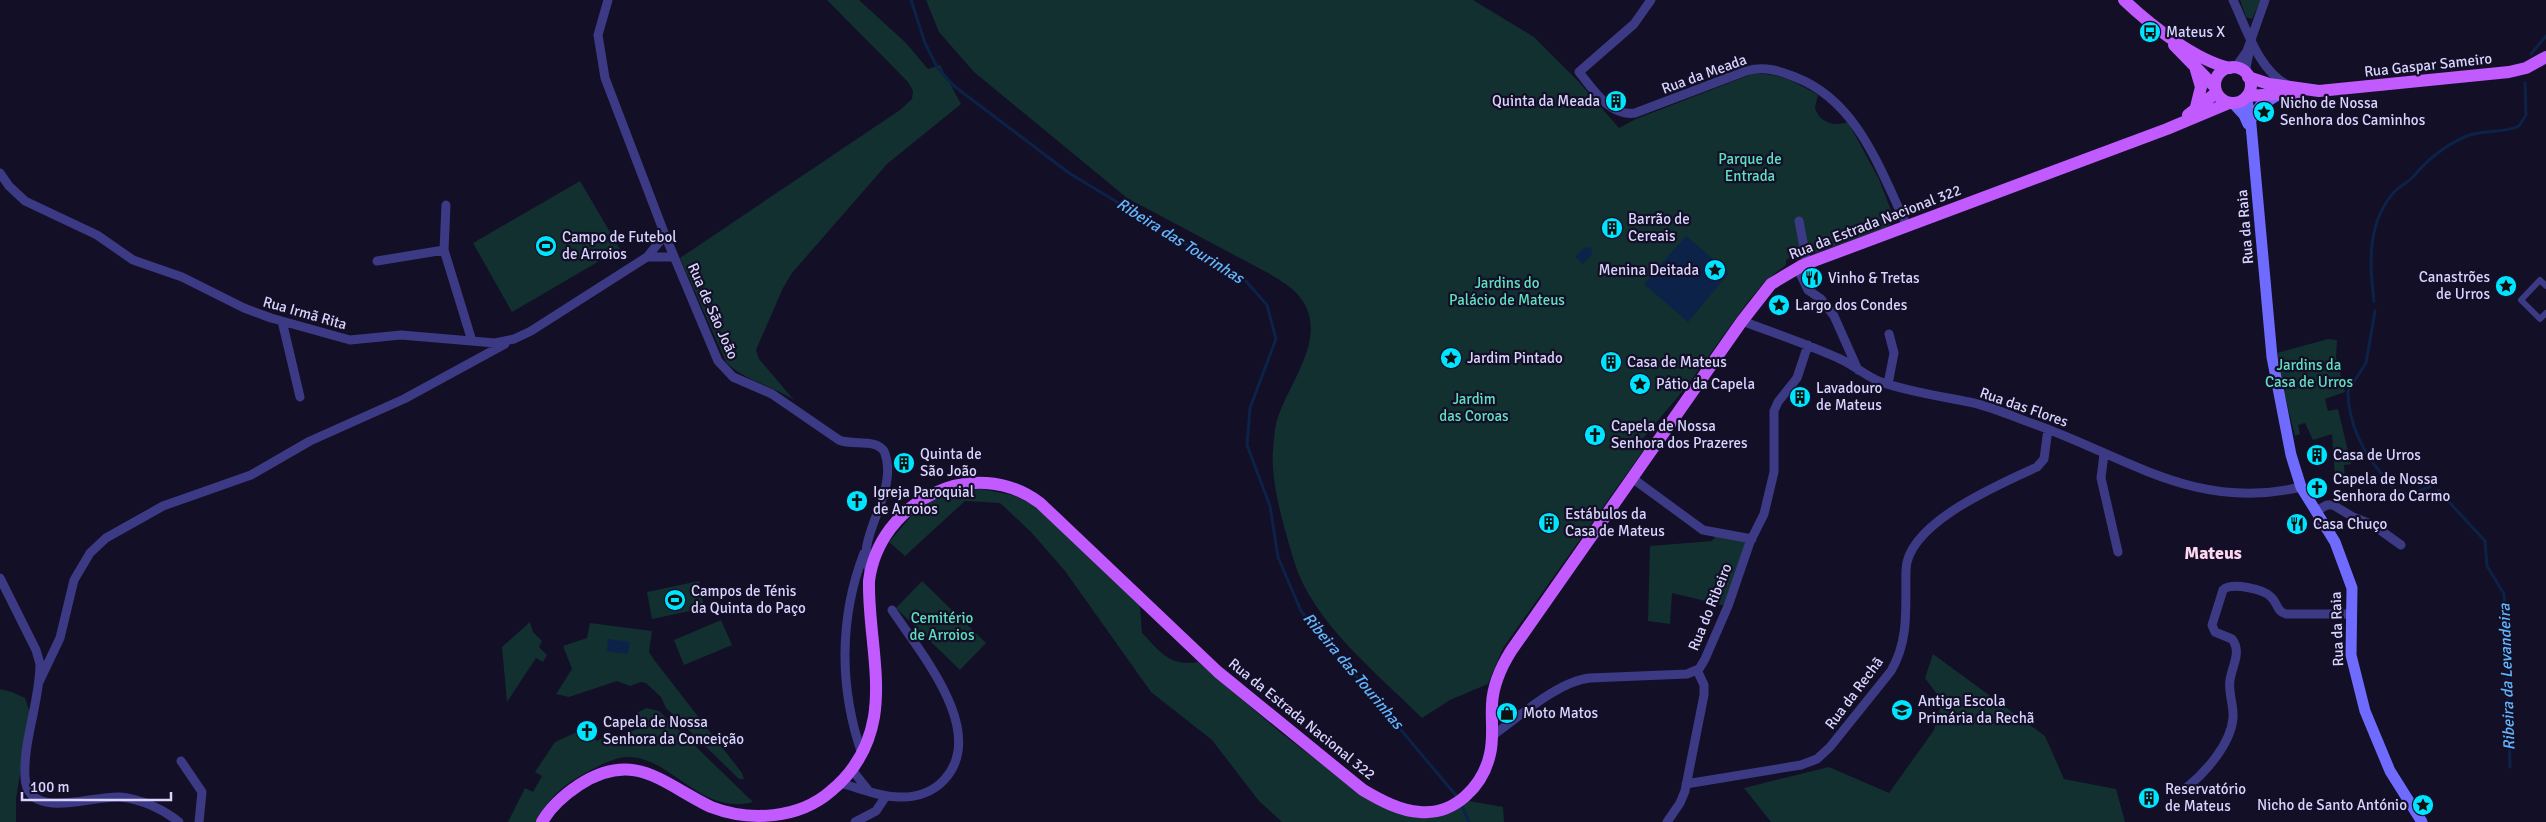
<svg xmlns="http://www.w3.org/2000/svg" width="2546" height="822" font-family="Signika,sans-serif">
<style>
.green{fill:#12302f}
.water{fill:#0c2248}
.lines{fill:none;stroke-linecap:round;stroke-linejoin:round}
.stream{stroke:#0c2248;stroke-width:3}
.pedestrian{stroke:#3d3a85;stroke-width:6}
.minor{stroke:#3d3a85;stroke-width:9}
.secondary{stroke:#6f6bff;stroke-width:11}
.primary{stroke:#c25bff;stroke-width:12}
.labels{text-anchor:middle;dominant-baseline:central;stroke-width:4.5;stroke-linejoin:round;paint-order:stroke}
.poi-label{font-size:15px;fill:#d9d4ff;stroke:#130f26;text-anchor:start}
.street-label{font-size:15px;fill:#d9d4ff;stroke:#130f26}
.park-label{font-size:15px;fill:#5fe0c0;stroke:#130f26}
.water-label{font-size:16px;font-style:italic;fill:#62b6ff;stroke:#130f26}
.quarter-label{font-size:18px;font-weight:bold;fill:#ffd6f0;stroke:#130f26}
</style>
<rect width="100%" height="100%" fill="#130f26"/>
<path class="green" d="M827,0H859L906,43L928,69L940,65L961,104L887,164L792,273L783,288L756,350L759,359L794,400C773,386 743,380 726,362L680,258L900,110L912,99L913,91L908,82Z
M926,0H1473L1534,37L1579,82L1619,128L1636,119L1752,74C1778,72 1796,82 1818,95L1815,108C1820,123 1834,127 1848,122L1879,179L1894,218L1890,225L1885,228L1797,260L1793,256L1786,260V265L1765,281L1747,303L1687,386L1639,443L1645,448L1503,648L1488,684L1450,700L1422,718C1378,674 1312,622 1294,561C1285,530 1270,483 1273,450C1274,442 1274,432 1276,424C1286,385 1329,340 1302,300C1294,288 1281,281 1270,274L1127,198L974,72L939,32Z
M2240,0H2261L2252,19L2246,17Z
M580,181L620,249L512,312L473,243Z
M2328,339L2337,340L2336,357L2345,392L2325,399L2328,411L2338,409L2351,464L2344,465L2345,479L2335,478L2332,434L2313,440L2305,423L2298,425L2300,434L2295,436L2281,380L2277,353Z
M982,489L1012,495L1036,506L1140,606L1142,633C1161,652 1169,667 1198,662L1281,733L1355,789L1397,813L1419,818L1469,801L1503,807L1504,822H1282L1259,801L1212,740L1151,692L1065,571L1031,532L1000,503L965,501L905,556L889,542L919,507L950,492Z
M1716,536L1748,541L1726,606L1672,593L1670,624L1648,621L1650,546L1712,541Z
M699,581L704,608L652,619L647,592Z
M922,581L986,643L960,670L896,608Z
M721,620L732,645L684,665L674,640Z
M530,622L533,632L542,641L539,647L547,655L543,662L536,658L507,702L502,647Z
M590,623L652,631L649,652L655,661L742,773L744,779H739L666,708L661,697L646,683L641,682L630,686L617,681L569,697L556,694L572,669L563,646L587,638Z
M1933,654L2045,736L2064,779L2116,789L2125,822H1771L1744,788L1829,767L1889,793L1934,730L1942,701L1925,678Z
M0,689L12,692L25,698L30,713L16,799V822H0Z
M646,708L659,711L753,802C699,816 671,755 626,757C612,758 599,766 587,772C563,785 548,798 536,822H508L525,788L533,792L542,776L535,772L555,742L581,730L584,736L593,733L596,741L610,736L612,739L640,728L635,714Z"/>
<path class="water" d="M1686,236L1729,273L1688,322L1644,284Z
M1589,246L1593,250L1591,252L1592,254L1583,264L1575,257L1585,247L1587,248Z
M608,639L630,642L628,654L607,651Z"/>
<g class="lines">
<path class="stream" d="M911,0L925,43L937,67L954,86L1069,173L1244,279L1267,305L1276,339L1250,408L1247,445L1270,506L1278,557L1301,611L1459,799
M2531,54L2546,36
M2374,301C2369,263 2367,222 2395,191C2400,186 2407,183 2413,177C2428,159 2445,145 2467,136C2484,129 2503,134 2519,126L2526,115L2525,83
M2375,311L2366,363L2348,391C2348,424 2364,455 2386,479C2391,485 2396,491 2404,493C2413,496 2421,489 2430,487
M2438,490L2485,541L2487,566L2504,594L2510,767
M1461,804L1469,822"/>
<path class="pedestrian" d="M2546,286L2540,280L2521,300L2540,319L2546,313"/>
<path class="minor" d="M608,0L598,35L605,78L665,235L718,361L733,377L772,394L839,440C853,446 875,438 884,451C901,492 852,539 870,572
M1651,0L1634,24L1579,72C1593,89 1610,117 1635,113L1746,71C1764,66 1778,70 1795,77C1858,101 1880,170 1907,226
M2233,0C2246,27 2259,72 2288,85
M2235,68L2247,51L2265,0
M2245,72L2249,53
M0,173L9,186L25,201L97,235L133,260L182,277L244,308L271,318L350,340L401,335L495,343L514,339L531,331L647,257L665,235
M446,205L444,250L472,341
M1799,221L1807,263
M647,257H674
M377,261L444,250
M1797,267L1808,290L1821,299L1834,316L1858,370
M282,321L300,397
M1742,321C1774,333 1807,344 1838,358C1853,364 1865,376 1881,382C1910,392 1939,396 1969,402C1991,406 2013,417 2034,424C2127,457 2196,512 2301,487
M1888,384L1894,353L1889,334
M2104,454L2101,478L2118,552
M1632,478L1703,530L1752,539
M2316,511L2327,505H2333L2353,517L2373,525L2401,545
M0,578L36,650L40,664C40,701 23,740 25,777C27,822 92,795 120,797C141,799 163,809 179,822
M39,682L60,638L74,580L90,553L106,538L163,506L251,475L310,441L404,399L505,344
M1492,736C1519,717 1558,681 1590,678L1687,674L1699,669L1705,659L1728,606L1750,542L1764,514L1774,472V411L1778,402L1797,378L1808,345
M862,754C839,688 839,618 864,553
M181,761L202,792L199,822
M852,770L868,790
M840,783C859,788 879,797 899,797C916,798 933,792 944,780C989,732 919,651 892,610
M1686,784L1801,765L1817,759L1830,747L1891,671C1910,639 1905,605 1906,570C1907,523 2000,484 2037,467L2044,459L2048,429
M2186,788C2205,773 2231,744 2233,718C2234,705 2228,693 2230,680C2232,666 2242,652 2232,639L2215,632L2212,625L2223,590C2231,582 2264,589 2271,597C2278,603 2276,611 2286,614H2352
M855,822L876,811L886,796
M1667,822L1680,803L1685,791L1704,695V685L1697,670"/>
<path class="secondary" d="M2246,97L2250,114L2272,357L2291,455L2301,487L2335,542L2352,588L2351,655L2365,711L2390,771L2422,822
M2233,103L2244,115L2248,124
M2250,121L2260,106L2276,96"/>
<path class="primary" d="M2124,0C2149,24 2196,61 2230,68
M2174,45L2215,87
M2215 85a18 18 0 1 1 36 0a18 18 0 1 1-36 0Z
M2248,77L2269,84L2319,91L2509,72L2526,68L2546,57
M2247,96L2297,93
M2195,111L2201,87L2196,70
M2188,115L2216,93
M542,822C551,806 564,795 579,785C635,749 663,784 711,807C750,822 799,819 831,791C854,772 869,746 874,717C881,673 868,626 869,581C879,502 973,453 1040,503L1218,672L1363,790C1380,800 1400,811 1420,812C1455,815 1483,786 1490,754C1494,738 1491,721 1492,704C1493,685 1501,667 1511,651L1742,321L1771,284L1803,265L2167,129L2229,103"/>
</g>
<defs>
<g id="bus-disc" transform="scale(1.125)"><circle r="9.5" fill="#00e5ff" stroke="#130f26"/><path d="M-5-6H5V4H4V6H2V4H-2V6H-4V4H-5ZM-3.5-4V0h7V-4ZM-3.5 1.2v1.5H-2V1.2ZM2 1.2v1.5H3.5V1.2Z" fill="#111"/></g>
<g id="building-disc" transform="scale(1.125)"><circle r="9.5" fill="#00e5ff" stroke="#130f26"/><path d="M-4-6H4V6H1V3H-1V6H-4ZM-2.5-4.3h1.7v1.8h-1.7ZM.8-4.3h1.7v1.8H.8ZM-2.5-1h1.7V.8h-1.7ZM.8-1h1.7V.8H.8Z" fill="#111"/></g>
<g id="sight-disc" transform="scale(1.125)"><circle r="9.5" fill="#00e5ff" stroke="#130f26"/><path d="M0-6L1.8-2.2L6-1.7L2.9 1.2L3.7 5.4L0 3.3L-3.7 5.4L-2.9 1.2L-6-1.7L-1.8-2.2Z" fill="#111"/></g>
<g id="stadium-disc" transform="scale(1.125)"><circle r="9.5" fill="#00e5ff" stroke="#130f26"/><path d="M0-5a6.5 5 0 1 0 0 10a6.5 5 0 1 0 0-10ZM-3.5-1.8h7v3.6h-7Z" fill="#111"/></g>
<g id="restaurant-disc" transform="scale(1.125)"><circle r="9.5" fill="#00e5ff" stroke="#130f26"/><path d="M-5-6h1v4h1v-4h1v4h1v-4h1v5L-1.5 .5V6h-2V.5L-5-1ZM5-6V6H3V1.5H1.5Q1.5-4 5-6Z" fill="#111"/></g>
<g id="church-disc" transform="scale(1.125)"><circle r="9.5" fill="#00e5ff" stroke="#130f26"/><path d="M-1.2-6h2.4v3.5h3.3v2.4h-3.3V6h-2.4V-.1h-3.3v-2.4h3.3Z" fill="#111"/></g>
<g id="school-disc" transform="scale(1.125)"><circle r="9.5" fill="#00e5ff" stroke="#130f26"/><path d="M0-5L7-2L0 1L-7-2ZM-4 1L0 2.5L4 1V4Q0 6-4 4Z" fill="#111"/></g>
<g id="shop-disc" transform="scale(1.125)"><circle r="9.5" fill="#00e5ff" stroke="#130f26"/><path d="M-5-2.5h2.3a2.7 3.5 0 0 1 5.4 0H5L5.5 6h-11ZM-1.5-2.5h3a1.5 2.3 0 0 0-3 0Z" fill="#111"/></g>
</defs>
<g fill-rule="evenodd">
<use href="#bus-disc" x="2150" y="32"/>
<use href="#building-disc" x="1616" y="101"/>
<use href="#sight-disc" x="2264" y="112"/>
<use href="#building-disc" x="1612" y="228"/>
<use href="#stadium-disc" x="546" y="246"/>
<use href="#sight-disc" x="1715" y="270"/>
<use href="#restaurant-disc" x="1812" y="278"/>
<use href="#sight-disc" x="2506" y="286"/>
<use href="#sight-disc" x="1779" y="305"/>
<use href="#sight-disc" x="1451" y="358"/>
<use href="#building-disc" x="1611" y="362"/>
<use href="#sight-disc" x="1640" y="384"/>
<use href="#building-disc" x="1800" y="397"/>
<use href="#church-disc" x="1595" y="435"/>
<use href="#building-disc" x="2317" y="455"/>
<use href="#building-disc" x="904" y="463"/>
<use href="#church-disc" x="2317" y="488"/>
<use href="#church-disc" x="857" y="501"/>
<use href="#building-disc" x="1549" y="523"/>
<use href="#restaurant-disc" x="2297" y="524"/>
<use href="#stadium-disc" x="675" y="600"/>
<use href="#school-disc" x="1902" y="710"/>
<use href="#shop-disc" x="1507" y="713"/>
<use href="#church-disc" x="587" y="731"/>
<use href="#building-disc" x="2149" y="798"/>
<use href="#sight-disc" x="2423" y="805"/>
</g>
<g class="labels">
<g class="poi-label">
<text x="2166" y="32">Mateus X</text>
<text x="1600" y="101" text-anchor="end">Quinta da Meada</text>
<text x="2280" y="103">Nicho de Nossa<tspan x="2280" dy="17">Senhora dos Caminhos</tspan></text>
<text x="1628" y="219">Barrão de<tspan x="1628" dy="17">Cereais</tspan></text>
<text x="562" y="237">Campo de Futebol<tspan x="562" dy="17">de Arroios</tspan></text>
<text x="1699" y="270" text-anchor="end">Menina Deitada</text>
<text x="2490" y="277" text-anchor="end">Canastrões<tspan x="2490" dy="17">de Urros</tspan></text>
<text x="1828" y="278">Vinho &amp; Tretas</text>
<text x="1795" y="305">Largo dos Condes</text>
<text x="1467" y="358">Jardim Pintado</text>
<text x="1627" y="362">Casa de Mateus</text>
<text x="1656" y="384">Pátio da Capela</text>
<text x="1816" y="388">Lavadouro<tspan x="1816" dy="17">de Mateus</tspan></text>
<text x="1611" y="426">Capela de Nossa<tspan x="1611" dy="17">Senhora dos Prazeres</tspan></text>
<text x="920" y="454">Quinta de<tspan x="920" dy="17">São João</tspan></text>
<text x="2333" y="455">Casa de Urros</text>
<text x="2333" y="479">Capela de Nossa<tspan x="2333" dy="17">Senhora do Carmo</tspan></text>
<text x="873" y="492">Igreja Paroquial<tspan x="873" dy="17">de Arroios</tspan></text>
<text x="1565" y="514">Estábulos da<tspan x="1565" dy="17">Casa de Mateus</tspan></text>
<text x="2313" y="524">Casa Chuço</text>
<text x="691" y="591">Campos de Ténis<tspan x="691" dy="17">da Quinta do Paço</tspan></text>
<text x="1918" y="701">Antiga Escola<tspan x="1918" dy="17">Primária da Rechã</tspan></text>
<text x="1523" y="713">Moto Matos</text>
<text x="603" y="722">Capela de Nossa<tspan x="603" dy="17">Senhora da Conceição</tspan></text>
<text x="2165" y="789">Reservatório<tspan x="2165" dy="17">de Mateus</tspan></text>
<text x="2407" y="805" text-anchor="end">Nicho de Santo António</text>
</g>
<g class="street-label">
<text transform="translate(2428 65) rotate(-6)">Rua Gaspar Sameiro</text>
<text transform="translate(1704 74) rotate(-20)">Rua da Meada</text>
<text transform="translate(1875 222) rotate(-21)">Rua da Estrada Nacional 322</text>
<text transform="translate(2245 227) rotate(-95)">Rua da Raia</text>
<text transform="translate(713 311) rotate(66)">Rua de São João</text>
<text transform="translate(305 313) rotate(16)">Rua Irmã Rita</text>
<text transform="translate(2024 407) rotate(19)">Rua das Flores</text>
<text transform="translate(1710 607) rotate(-68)">Rua do Ribeiro</text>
<text transform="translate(2337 629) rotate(-92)">Rua da Raia</text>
<text transform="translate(1854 693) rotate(-53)">Rua da Rechã</text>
<text transform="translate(1302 719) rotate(39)">Rua da Estrada Nacional 322</text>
</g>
<g class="park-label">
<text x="1750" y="159">Parque de<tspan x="1750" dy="17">Entrada</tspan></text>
<text x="1507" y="283">Jardins do<tspan x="1507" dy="17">Palácio de Mateus</tspan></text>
<text x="2309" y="365">Jardins da<tspan x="2309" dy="17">Casa de Urros</tspan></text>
<text x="1474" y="399">Jardim<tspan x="1474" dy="17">das Coroas</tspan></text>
<text x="942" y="618">Cemitério<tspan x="942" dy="17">de Arroios</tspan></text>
</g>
<g class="water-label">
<text transform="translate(1180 241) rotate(32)">Ribeira das Tourinhas</text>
<text transform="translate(1353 671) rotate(50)">Ribeira das Tourinhas</text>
<text transform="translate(2507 677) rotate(-92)">Ribeira da Levandeira</text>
</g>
<g class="quarter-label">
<text x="2213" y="553">Mateus</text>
</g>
</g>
<path d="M22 792v8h149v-8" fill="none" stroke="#d9d4ff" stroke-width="2.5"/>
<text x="30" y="792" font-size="15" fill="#d9d4ff" stroke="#130f26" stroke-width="4" paint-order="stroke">100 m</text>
</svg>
